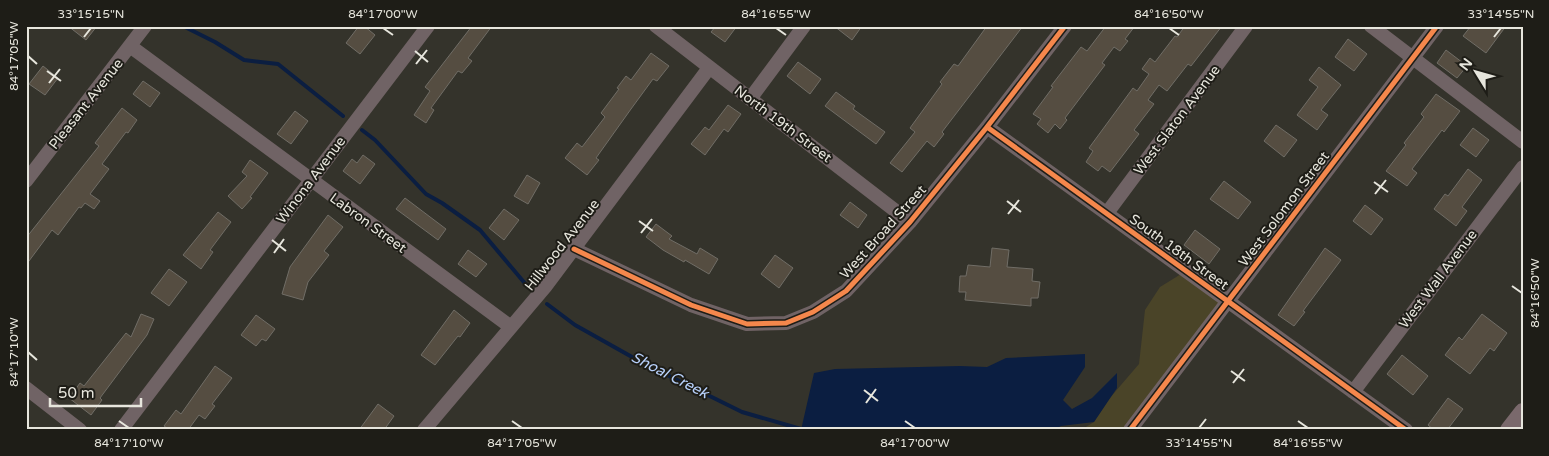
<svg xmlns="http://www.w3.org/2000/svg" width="1549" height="456" font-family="'Varela Round',sans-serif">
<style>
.green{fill:#4a4428}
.water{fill:#0b1e41}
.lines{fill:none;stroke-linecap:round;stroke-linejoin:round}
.stream{stroke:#0b1e41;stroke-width:4}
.building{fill:#554d41;stroke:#706d66}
.minor{stroke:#706365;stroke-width:14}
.major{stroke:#7a696c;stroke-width:18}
.cycleway-casing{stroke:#1e1d17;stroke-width:8}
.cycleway{stroke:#f5874c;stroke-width:5}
.ticks{fill:none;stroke:#e7e6dd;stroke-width:2}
.labels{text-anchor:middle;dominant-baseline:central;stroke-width:4;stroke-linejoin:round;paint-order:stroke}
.street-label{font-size:14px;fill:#e7e6dd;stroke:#1e1d17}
.water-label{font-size:15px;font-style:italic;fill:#b6cff9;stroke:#1e1d17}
.neatline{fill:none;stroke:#e7e6dd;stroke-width:2}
.ticks-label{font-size:12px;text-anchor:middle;fill:#e7e6dd}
</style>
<rect width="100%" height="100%" fill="#34332b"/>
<path class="green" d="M1186,271L1227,301L1130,430H1081L1094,422L1109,399L1139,364L1145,310L1160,287Z"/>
<path class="water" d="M1085,354V367L1063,400L1072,409L1092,398L1117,373V388L1094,422L1061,426L1053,430H801L814,373L835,369L960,366L987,367L1006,358Z"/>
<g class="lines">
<path class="stream" d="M183,26L215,42L244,60L278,64L343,116
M362,130L375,140L426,194L442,203L480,230L528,287
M547,304L575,325L641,362L742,412L801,429"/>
</g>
<path class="building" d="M68,26H97L86,40Z
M359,26H364L375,35L360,54L346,43Z
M472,26H492L468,58L472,61L462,73L458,71L431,108L434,110L426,123L414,115L430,91L425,87Z
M716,26H737L725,42L711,32Z
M834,26H862L852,40Z
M987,26H1023L942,132L944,134L934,147L927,141L902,172L890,163L915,132L910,128L942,84L940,82L954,64L958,66Z
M1106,26H1135L1125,39L1128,41L1120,51L1114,47L1102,63L1105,65L1065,118L1067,120L1060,129L1055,124L1048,133L1037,124L1041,119L1033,114L1053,87L1051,86L1081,47L1087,51Z
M1185,26H1222L1191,66L1188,64L1167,91L1159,85L1148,100L1154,104L1134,130L1139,134L1110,172L1102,166L1098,171L1086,162L1093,151L1089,148L1133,88L1137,91L1149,74L1142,69L1150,58L1155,62L1175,36L1177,37Z
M1471,26H1506L1486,53L1463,36Z
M1348,39L1367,54L1354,71L1335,57Z
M1446,50L1467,66L1457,78L1437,63Z
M651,53L669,66L657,81L653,79L631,109L596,158L599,160L587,175L565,158L577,143L582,147L605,117L601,113L619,89L617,88L626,76L631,80Z
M798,62L821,79L810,94L787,76Z
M43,66L58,78L45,95L29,84Z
M1319,67L1341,85L1321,110L1328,115L1317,130L1297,115L1318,87L1309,80Z
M143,81L160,93L150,107L133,94Z
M836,92L855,106L853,109L885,132L876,144L825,106Z
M1436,94L1460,111L1444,132L1442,130L1412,169L1417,173L1407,186L1386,171L1406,145L1404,143L1424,117L1421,114Z
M728,105L741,114L728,132L724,129L705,155L691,144L705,127L709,130Z
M122,108L137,120L128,133L126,132L102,164L109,169L90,194L100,201L94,209L85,203L81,208L79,207L58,235L52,230L26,265V238L99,146L95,143Z
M295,111L308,121L291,144L277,134Z
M1276,125L1297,140L1284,157L1264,141Z
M1473,128L1489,140L1476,157L1460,145Z
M363,155L375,164L360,184L343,171L352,159L357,163Z
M250,160L268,173L250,197L252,198L242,209L228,196L247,176L242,172Z
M1468,169L1482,180L1462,207L1467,211L1456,226L1434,209L1445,194L1448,196Z
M527,175L540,183L528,204L514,196Z
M1224,181L1251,202L1238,219L1210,199Z
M405,198L446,229L438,240L396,209Z
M850,202L867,215L858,228L840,215Z
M1365,205L1383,219L1371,235L1353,221Z
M504,209L519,220L504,240L489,228Z
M218,212L231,222L210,250L213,252L201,269L183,255Z
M328,215L343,227L324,251L329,255L308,282L303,300L282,294L290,267Z
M656,224L672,236L669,239L697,254L700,248L718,259L709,274L685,260L684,262L663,250L646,237Z
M1195,230L1220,249L1209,264L1184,245Z
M992,248L1009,250L1007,267L1033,269L1032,281L1040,282L1038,298H1031V306L965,300L966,292H959L960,276H966L968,265L990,267Z
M1325,248L1341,260L1303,311L1305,312L1294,326L1278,315Z
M468,250L487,264L476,277L458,264Z
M775,255L793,268L779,288L761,274Z
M169,269L187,282L169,306L151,293Z
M454,310L470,323L460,337L458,336L435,365L421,355Z
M141,314L154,319L147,335L100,398L102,400L91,415L69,398L80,383L84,386L126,333L131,337Z
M1482,314L1507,333L1494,351L1490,348L1470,374L1445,355L1459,337L1462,340Z
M256,315L275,329L266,341L262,339L256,346L241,335Z
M1402,355L1428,376L1413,395L1387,374Z
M215,366L232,378L212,404L215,406L205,419L199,415L188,430H170L164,426L176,410L181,414Z
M1448,398L1463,409L1447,430H1434L1428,425Z
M378,404L394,416L384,430H359Z"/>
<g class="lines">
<path class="minor" d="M656,26L910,222
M1371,26L1523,142
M130,46L511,327
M750,99L804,26
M987,127L1406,430
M26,181L145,26
M1107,213L1246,26
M574,249L691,305L747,324L786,323L813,312L846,291L910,222L987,127L1065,26
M26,388L80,430
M1353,392L1523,167
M121,430L428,26
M424,430L545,287L709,68
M1130,430L1437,26"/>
<path class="major" d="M1509,430L1523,412"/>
<g class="cycleway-casing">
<path id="cycleway" d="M987,127L1406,430
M574,249L691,305L747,324L786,323L813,312L846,291L910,222L987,127L1065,26
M1130,430L1437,26"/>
</g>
<use href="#cycleway" class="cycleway"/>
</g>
<path class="ticks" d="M383,28L393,35M776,28L786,35M1169,28L1179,35M84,37L91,28M1494,37L1501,28M415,51L428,62M28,56L37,64M416,64L427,50M47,71L61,81M49,83L60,69M1374,182L1388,192M1375,194L1386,180M1007,201L1021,212M1008,214L1019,200M639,221L653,231M641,233L652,219M272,240L286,251M274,253L284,239M1512,286L1522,293M28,352L37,360M1231,371L1245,381M1233,383L1244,369M864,390L878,401M866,403L876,389M119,421L129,428M512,421L522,428M905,421L915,428M1298,421L1308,428M1199,428L1206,419"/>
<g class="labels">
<g class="street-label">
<text transform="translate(86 104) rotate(-52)">Pleasant Avenue</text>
<text transform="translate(1177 120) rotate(-53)">West Slaton Avenue</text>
<text transform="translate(783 124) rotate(37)">North 19th Street</text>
<text transform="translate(311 180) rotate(-53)">Winona Avenue</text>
<text transform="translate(1284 209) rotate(-53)">West Solomon Street</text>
<text transform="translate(368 223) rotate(36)">Labron Street</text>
<text transform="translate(883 232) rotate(-48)">West Broad Street</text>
<text transform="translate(562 245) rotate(-52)">Hillwood Avenue</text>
<text transform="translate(1179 252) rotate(36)">South 18th Street</text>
<text transform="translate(1438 279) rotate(-53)">West Wall Avenue</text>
</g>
<g class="water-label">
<text transform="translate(670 375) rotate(27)">Shoal Creek</text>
</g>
</g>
<rect width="1549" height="456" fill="none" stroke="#1e1d17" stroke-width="55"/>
<g transform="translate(1476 72) rotate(307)" stroke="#1e1d17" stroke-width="4" paint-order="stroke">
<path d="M0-4L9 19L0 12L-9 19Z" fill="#e7e6dd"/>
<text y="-8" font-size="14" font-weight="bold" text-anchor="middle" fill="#e7e6dd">N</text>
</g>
<path d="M50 398v8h91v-8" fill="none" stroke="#e7e6dd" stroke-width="2.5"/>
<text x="58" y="398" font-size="15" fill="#e7e6dd" stroke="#1e1d17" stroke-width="4" paint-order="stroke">50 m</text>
<rect x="28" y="28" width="1494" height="400" class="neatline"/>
<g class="ticks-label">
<text x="91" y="18">33°15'15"N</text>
<text x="383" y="18">84°17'00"W</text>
<text x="776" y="18">84°16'55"W</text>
<text x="1169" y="18">84°16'50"W</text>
<text x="1501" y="18">33°14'55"N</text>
<text transform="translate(14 56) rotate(-90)" y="4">84°17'05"W</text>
<text transform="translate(1535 293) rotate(-90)" y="4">84°16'50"W</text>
<text transform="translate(14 352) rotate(-90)" y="4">84°17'10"W</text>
<text x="129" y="447">84°17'10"W</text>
<text x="522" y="447">84°17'05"W</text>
<text x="915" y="447">84°17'00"W</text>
<text x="1199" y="447">33°14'55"N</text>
<text x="1308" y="447">84°16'55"W</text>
</g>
</svg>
